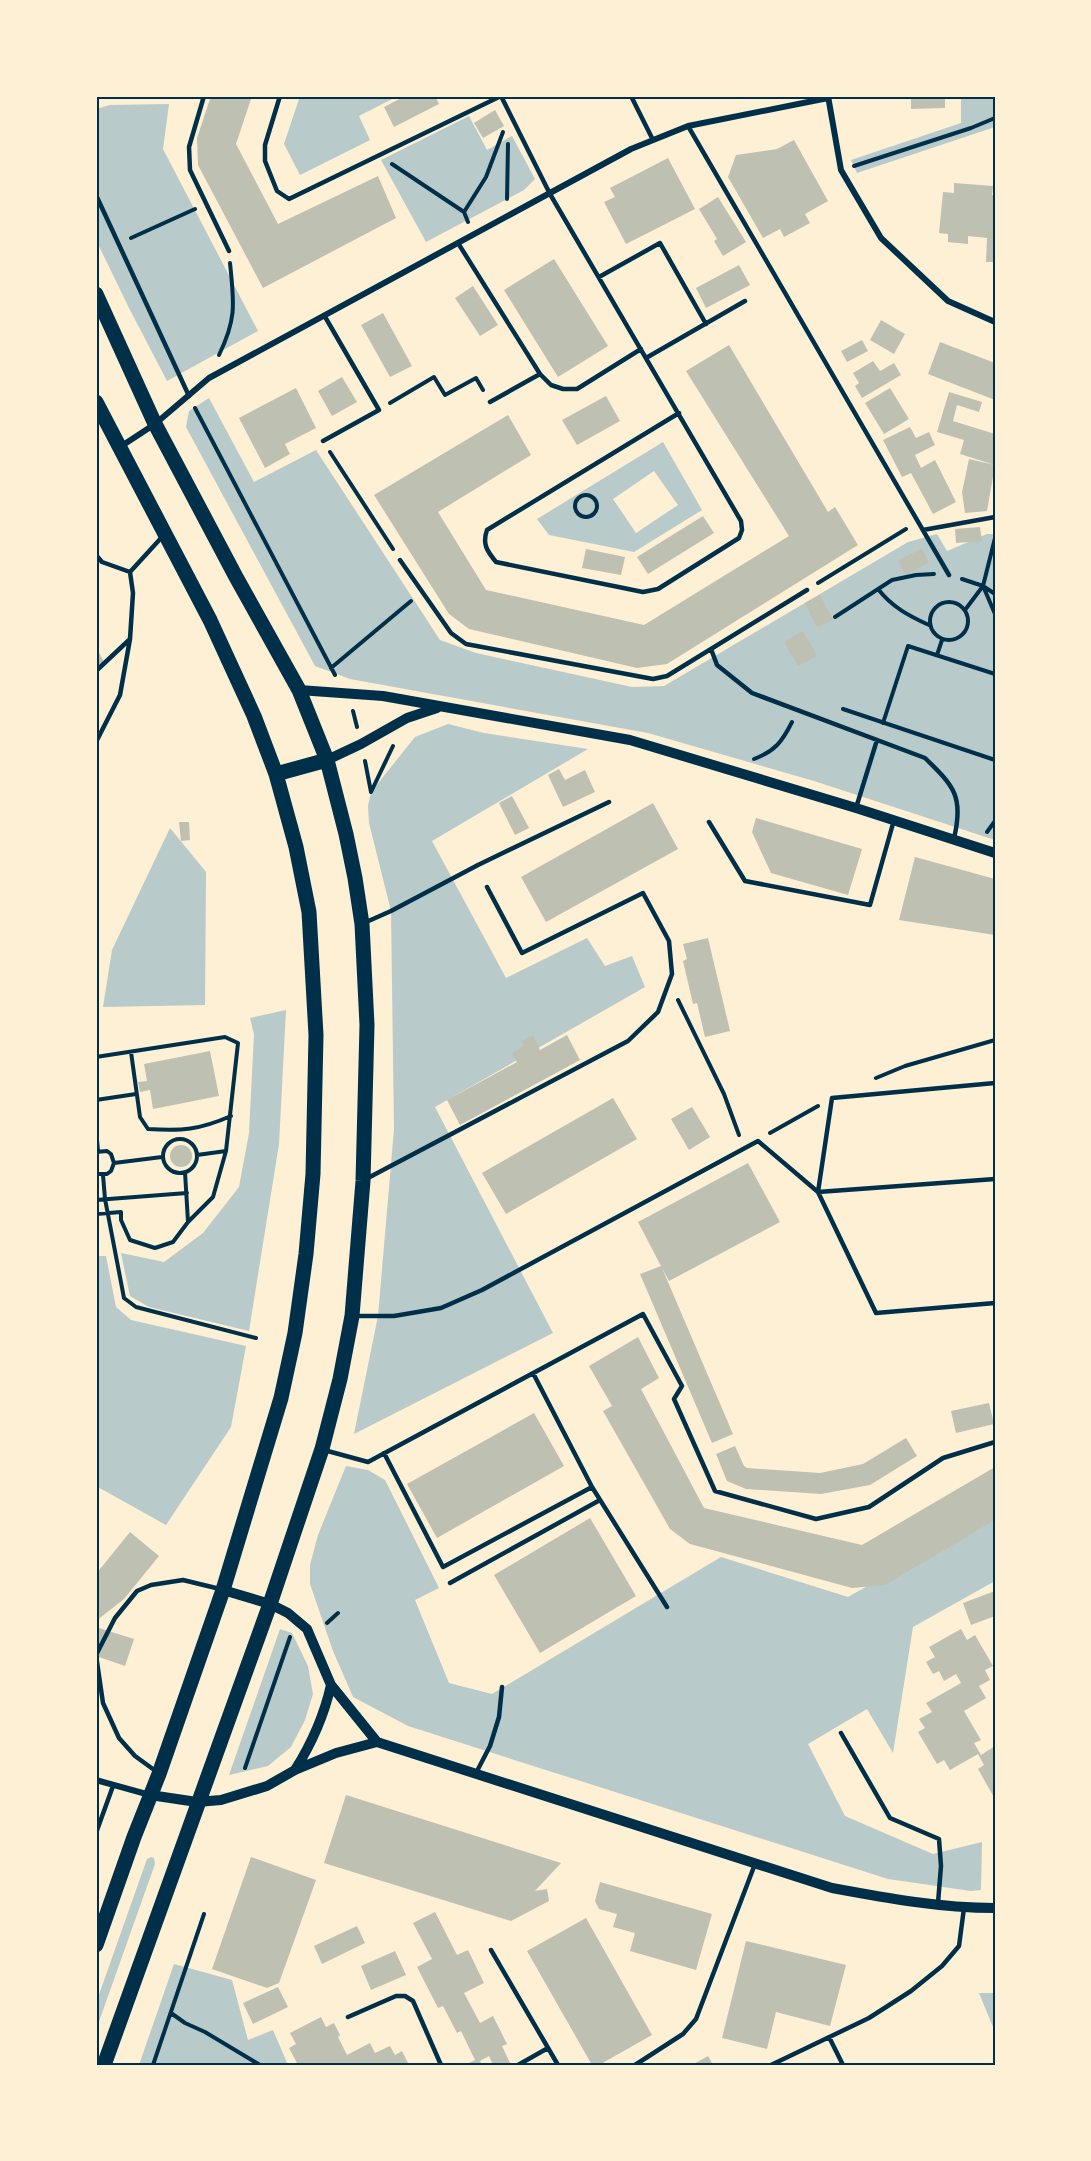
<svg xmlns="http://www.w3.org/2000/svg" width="1091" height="2161" font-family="Poppins,sans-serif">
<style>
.green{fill:#b9caca;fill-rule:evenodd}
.building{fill:#bec0b2}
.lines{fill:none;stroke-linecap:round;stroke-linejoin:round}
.path{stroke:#003049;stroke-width:4}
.service{stroke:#003049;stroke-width:4.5}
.minor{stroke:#003049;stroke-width:6}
.tertiary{stroke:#003049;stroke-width:10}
.primary{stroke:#003049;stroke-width:15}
.neatline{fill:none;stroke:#003049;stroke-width:2}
</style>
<rect width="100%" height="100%" fill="#fdf0d5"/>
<path class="green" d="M300,96H398L359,116L370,140L300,175L284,144Z
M961,96H995V127L857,173L851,160L961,123Z
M169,104L163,149L258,331L167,381L129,308L96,240V109L110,105Z
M469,116L487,150L512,136L535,179L524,190L426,242L381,160Z
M209,398L254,482L316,450L440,640L476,653L632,687L664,686L908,542L937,534L947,551L987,534H995V840L814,781L648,733L350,679L315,666L186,427L189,411Z
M663,442L702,510L634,552L549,535L537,519ZM654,471L678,505L636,533L613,499Z
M448,724L484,733L588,749L432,841L506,978L587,938L605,966L632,956L645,987L435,1107L553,1333L354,1434L378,1316L394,1129L391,911L369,823L368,806L371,792L415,737Z
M170,828L206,872L205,1005L103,1007L112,950Z
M286,1010L279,1144L249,1331L149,1307L130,1296L121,1253L164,1262L203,1233L239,1187L249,1133L254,1034L250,1018Z
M96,1256H106L116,1307L131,1320L246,1346L231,1427L166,1525L96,1486Z
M346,1466L368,1470L385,1480L439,1588L415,1600L449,1683L492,1694L721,1557L848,1597L995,1514V1581L913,1627L893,1753L867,1709L808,1744L845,1816L933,1854L982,1842L981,1890L971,1891L888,1879L408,1726L353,1697L333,1651L310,1584V1565L318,1535Z
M280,1629L292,1633L308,1666L313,1694L305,1720L291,1747L268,1766L229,1775Z
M151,1857L154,1858L155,1864L96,2030V2003L147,1859Z
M174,1964L232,1980L248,2040L273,2030L288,2065H139Z
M979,1993H995V2032Z"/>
<path class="building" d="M211,96H252L236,144L278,224L378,176L396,218L263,288L198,165L197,138Z
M405,96H435L439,104L394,127L384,107Z
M911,96H945V108L911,109Z
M495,110L504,126L483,138L474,123Z
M794,140L828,201L805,214L810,223L784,237L780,229L763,238L728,177L736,155L777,149Z
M668,158L695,209L626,244L604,202L615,197L610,188Z
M954,183L993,186L992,195H995V262H986L987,238L968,236V244L948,242V234L939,233L943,192L954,193Z
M718,197L746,242L723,256L714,241L717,239L699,209Z
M554,259L608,346L558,377L504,290Z
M739,265L750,285L706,308L696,288Z
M473,286L498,325L480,336L455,298Z
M383,313L412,366L390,377L361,325Z
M881,320L905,334L894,354L870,340Z
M862,340L868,351L847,362L841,351Z
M940,342L995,363V400L928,374Z
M729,345L828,512L835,507L858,545L667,664L637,668L469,629L449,614L374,495L508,415L531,455L438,512L486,590L644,625L789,536L686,371Z
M873,361L880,371L894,363L901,375L862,398L855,386L859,383L853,373Z
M342,377L357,402L332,416L318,391Z
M296,388L316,428L285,444L290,454L265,468L239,418Z
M890,388L909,419L884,434L865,403Z
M949,392L982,402L979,412L957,405L953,421L995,434V465L960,454L964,440L937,432Z
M606,396L620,421L577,445L562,420Z
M910,427L916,438L929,432L935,445L915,455L921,468L935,460L956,502L933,514L911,473L902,477L883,440Z
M969,459L995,465L987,511L965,513L962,492Z
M703,516L714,533L648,574L637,557Z
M980,527L982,541L956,543L955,529Z
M922,548L929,562L906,575L898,561Z
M586,549L625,557L621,575L582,568Z
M820,595L833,620L817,627L805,603Z
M803,631L817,656L798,666L784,642Z
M96,647L104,662L96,666Z
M559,769L565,780L585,770L595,792L563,807L548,775Z
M512,796L529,828L515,835L499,803Z
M653,803L678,849L546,922L521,877Z
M756,818L862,849L848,895L771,873L752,832Z
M179,822H189L190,840L181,841Z
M915,857L995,879V935L899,920Z
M708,938L730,1031L705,1037L697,1003L693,1004L683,961L687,959L683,944Z
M533,1035L540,1050L567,1035L580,1060L460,1125L447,1100L517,1062L512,1053L524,1046L522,1041Z
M210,1051L219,1096L153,1109L150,1090L140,1092L138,1082L147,1081L144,1064Z
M613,1098L637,1139L506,1214L482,1173Z
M692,1107L710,1137L689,1150L671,1119Z
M170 1156a11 11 0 1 1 22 0a11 11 0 1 1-22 0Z
M748,1163L780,1222L669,1281L662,1268L733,1434L712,1443L640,1274L661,1266L638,1222Z
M638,1337L659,1378L641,1389L704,1508L862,1545L995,1467V1520L885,1585L852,1588L690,1544L670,1529L603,1411L612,1406L589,1366Z
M989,1403L994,1424L956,1433L951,1411Z
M534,1413L564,1466L437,1538L407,1484Z
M906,1438L917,1456L870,1485L821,1494L746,1489L727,1481L716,1454L735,1446L744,1466L747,1468L820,1473L863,1464Z
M590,1518L636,1596L540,1653L494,1575Z
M130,1532L159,1556L124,1599L96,1621V1574Z
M995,1591V1616L971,1625L963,1603Z
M96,1627L134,1639L125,1666L96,1656Z
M961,1629L967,1640L975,1635L993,1666L985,1670L990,1680L979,1686L986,1698L964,1711L981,1740L974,1743L981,1755L995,1746V1799L978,1769L984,1765L978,1754L950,1770L944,1760L937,1764L918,1732L925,1728L919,1719L932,1712L926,1703L961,1683L956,1674L944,1681L939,1671L933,1674L926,1662L935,1657L929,1647Z
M346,1795L561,1863L535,1891L547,1889L549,1901L511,1921L324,1863Z
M251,1857L316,1880L279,1983L267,1988L212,1969Z
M600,1882L712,1914L696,1970L630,1951L635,1933L613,1927L617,1914L599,1909L595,1901Z
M435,1912L457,1955L468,1950L484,1983L464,1993L480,2023L493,2016L507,2044L502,2046L511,2065H493L489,2056L480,2061L482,2065H465L475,2060L461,2031L457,2033L443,2006L438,2008L417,1967L432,1959L413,1923Z
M586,1918L652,2035L599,2065H592L527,1951Z
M357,1926L365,1943L322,1964L314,1946Z
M746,1941L846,1965L830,2026L776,2012L767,2049L722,2038Z
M395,1951L406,1975L371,1990L361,1966Z
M278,1987L288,2007L253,2024L243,2003Z
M321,2017L326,2027L334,2023L340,2035L338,2037L347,2055L370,2043L375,2053L390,2046L395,2055L402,2051L409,2065H298L289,2048L296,2044L290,2033Z
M708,2056L713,2065H692Z"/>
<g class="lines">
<path class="path" d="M392,164L464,212L468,222
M854,166L971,128L995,118
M507,199L508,144
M464,212L486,177L503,132
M131,238L195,209
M219,355C237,318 234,303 230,263
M390,403L434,377L445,395L476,378L483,390
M195,408L335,675
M330,452L393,549
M575 506a11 11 0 1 1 22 0a11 11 0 1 1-22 0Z
M962,579L983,586L995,594
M818,583L906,529
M983,586L995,614
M878,589C892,607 909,616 929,625
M930 621a19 19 0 1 1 38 0a19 19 0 1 1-38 0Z
M965,610L983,586L995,538
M835,617L892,580L916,575L934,574
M937,655L942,640
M331,668L411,601
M843,709L995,760
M353,711L357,727
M883,723L908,646L995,674
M754,759C775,751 782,742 792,722
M365,761L371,792L393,746
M987,832L995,821
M678,1000L724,1094L739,1135
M131,1052L140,1117L148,1129C182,1131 199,1130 231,1116
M96,1057L225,1037L238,1043L226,1151L213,1197L188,1222L173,1242L155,1248L130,1240L121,1220V1212L96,1214
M876,1078L905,1066L995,1040
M96,1100L136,1094
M96,1129L98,1151
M770,1133L818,1106
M163 1156a17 17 0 1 1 34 0a17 17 0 1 1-34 0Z
M96,1152L107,1151L111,1154L114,1163L111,1171L107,1174H96
M197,1155L226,1151
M114,1163L162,1157
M185,1172L188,1222
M103,1175L105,1199L124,1298L136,1307L256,1338
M96,1200L187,1193
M327,1623L338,1613
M245,1768L290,1637
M171,2013L185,2023L205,2032L260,2065
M153,2065L204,1914"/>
<path class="service" d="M204,96L189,147L190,170L229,251
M280,96L265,145V161L277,191L289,199L501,96
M501,96L550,194L741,521L742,530L739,538L658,589L643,592L496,562C487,551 482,544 487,530L679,413
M631,96L653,140
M688,126L949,575
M96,195L189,396
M458,243L540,374
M599,277L660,243L706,324
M646,358L745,301
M490,402L540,374L551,385L563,389H577L641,349
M323,441L379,410L324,315
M923,530L995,517
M96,555L102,562L130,572
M400,560L451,633L466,644L653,679L667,676L807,590
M130,572L162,537
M711,649L717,665L752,693L925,758C954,786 964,797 954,838
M96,671L129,640
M96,742L120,695L130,639L133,593L130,572
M856,808L877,740
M709,822L745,881L870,905L894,820
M364,923L391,911L478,865L609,802
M995,1083L832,1098L818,1192L876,1313L995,1303
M366,1179L628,1041L658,1012L672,974L669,941L643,893L522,953L487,887
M355,1316H394L441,1308L482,1290L758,1141L818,1192L995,1179
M324,1450L368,1462L643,1314L682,1386L674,1399L715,1491L816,1519L869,1507L943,1458L995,1442
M384,1453L443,1567L592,1487L533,1373
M592,1487L667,1607
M450,1583L600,1500
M841,1733L890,1818L939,1839L941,1866L938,1903
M157,1772L135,1756L119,1738L103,1703L96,1655L115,1618L137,1591L151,1585L183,1580L220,1589
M476,1773L490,1746L499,1717L502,1687
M96,1833L113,1786
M491,1950L558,2065
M348,2017L396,1996H405L413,2001L441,2065
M829,2037L843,2065
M518,2065L548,2048
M635,2065L683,2034L696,2019L755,1864
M771,2065L869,2018L911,1991L942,1966L959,1946L964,1908"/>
<path class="minor" d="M828,96L841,170L881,238L948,301L995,322
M120,447L155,424L209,378L631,149L688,126L828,98
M96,1780L150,1795"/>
<path class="tertiary" d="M299,690L383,696L630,740L856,808L995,853
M327,760L361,744L407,718L437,708
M223,1590L270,1604L288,1613L307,1629L331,1685L377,1742
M295,1770C312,1743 324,1716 331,1685
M150,1795L197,1802L221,1800L267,1786L295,1770L336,1753L377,1742L832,1888C886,1898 940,1908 995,1908"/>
<path class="primary" d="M96,294L155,424L236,577L299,690L327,760L346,834L355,878L362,924L367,1025L363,1181L352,1316L340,1379L322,1449L270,1604L104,2065
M96,402L210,620L254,716L276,774L296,847L309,912L316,1035L313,1174L306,1254L295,1333L281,1398L223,1590L159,1774L134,1837L96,1945
M276,774L327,760"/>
</g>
<rect width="1091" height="2161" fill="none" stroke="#fdf0d5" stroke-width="195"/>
<rect x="98" y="98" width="896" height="1966" class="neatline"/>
</svg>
